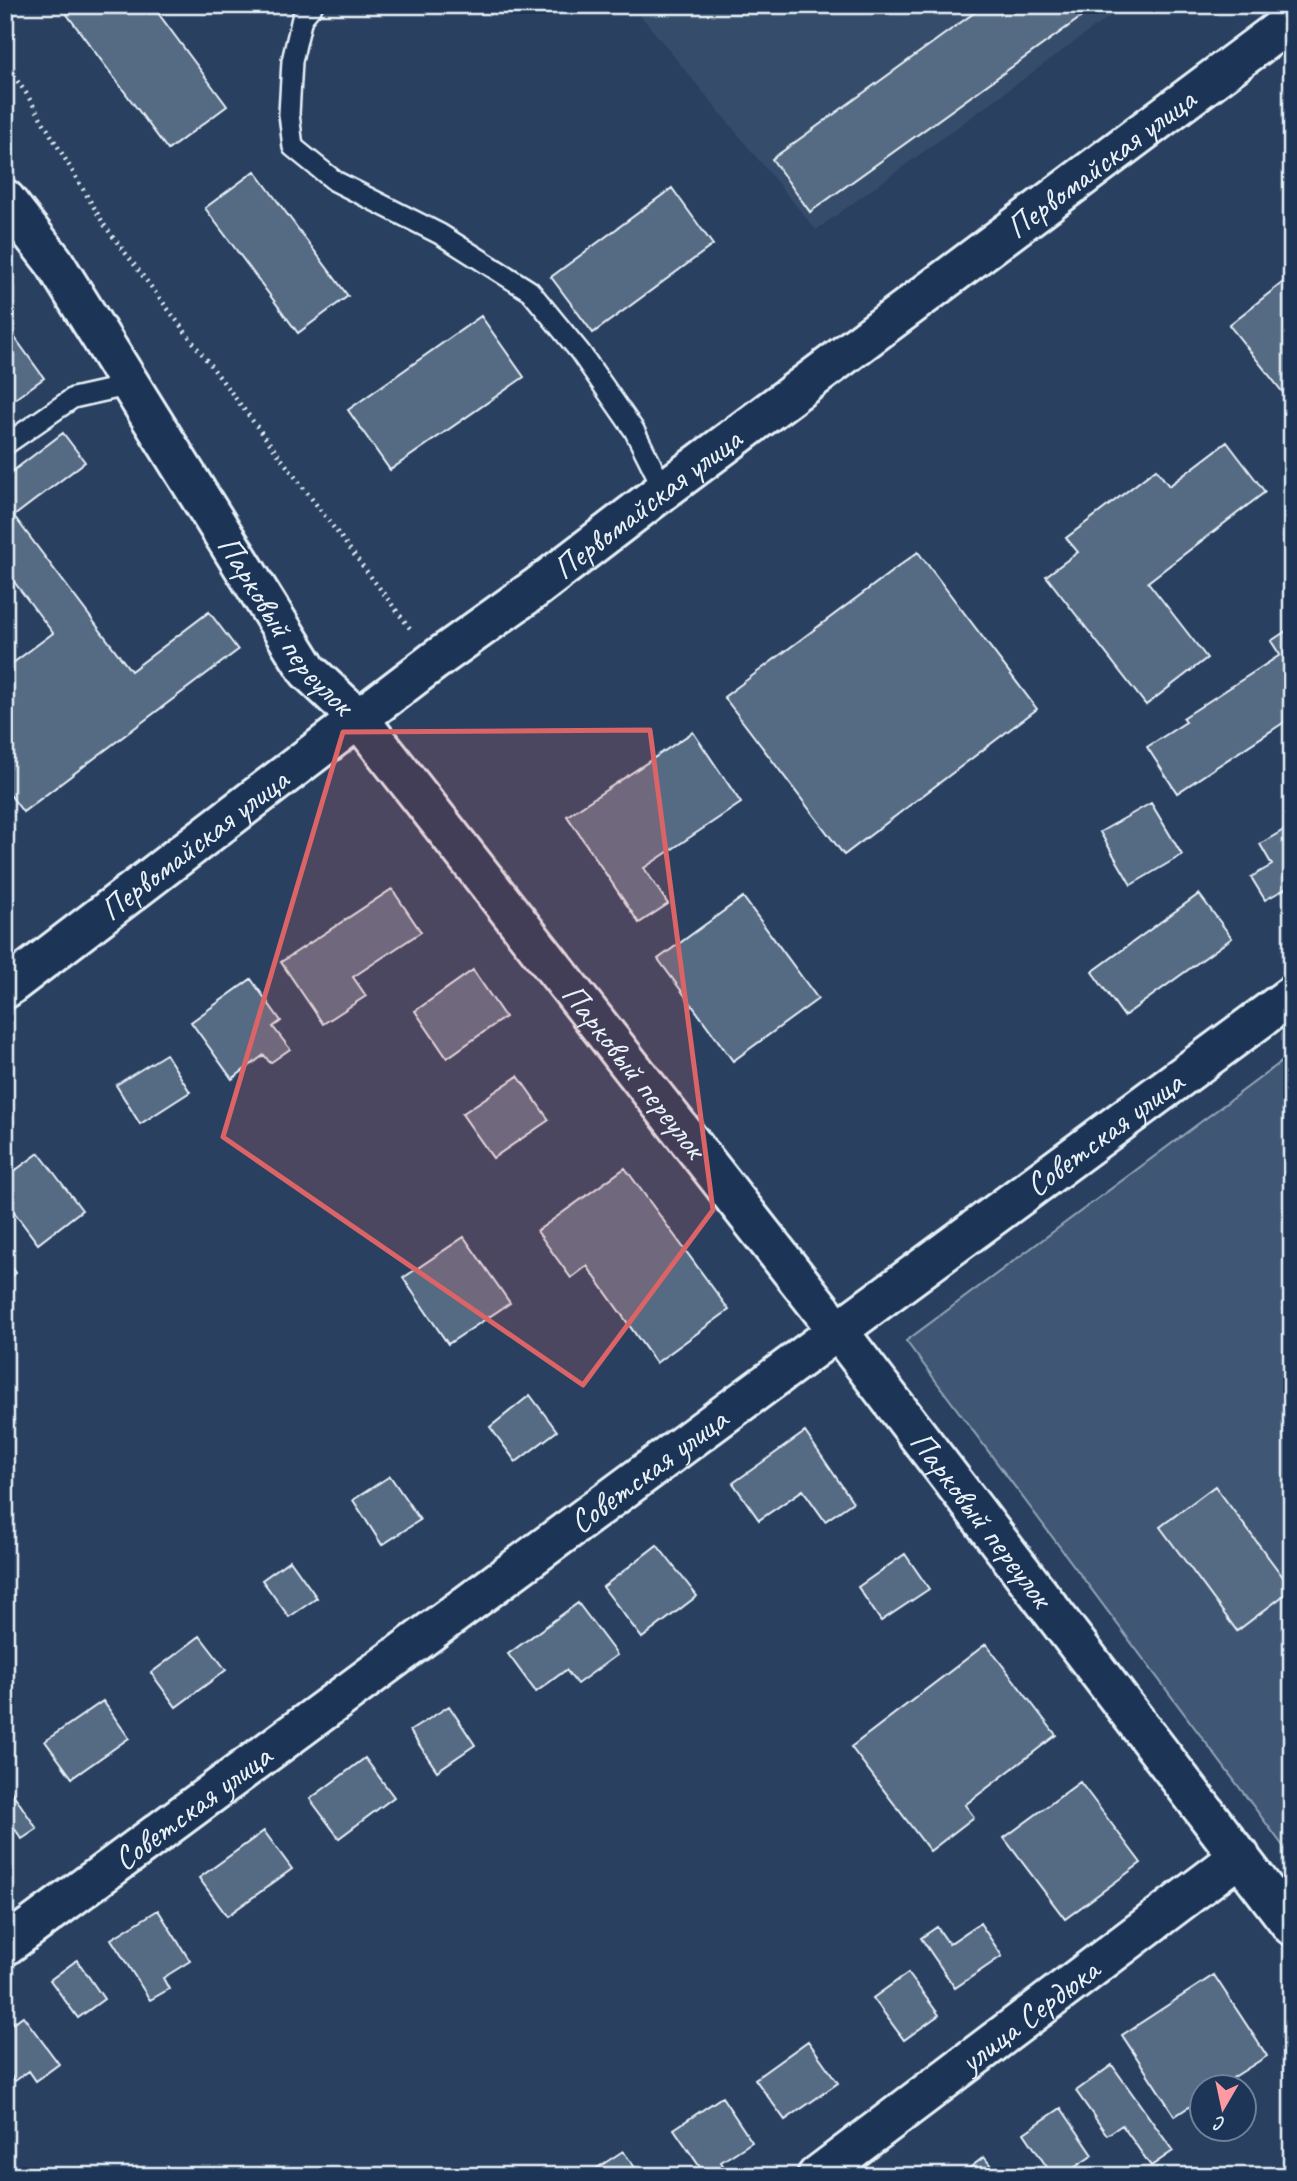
<svg xmlns="http://www.w3.org/2000/svg" width="1297" height="2181" font-family="Caveat,sans-serif">
<style>
.built{fill:#364d6b}
.green{fill:#415774;stroke:#94a4b6;stroke-width:2}
.building{fill:#556a83;stroke:#e8f1f8;stroke-width:2}
.lines{fill:none;stroke-linecap:round;stroke-linejoin:round}
.lane-casing{stroke:#e8f1f8;stroke-width:24}
.street-casing{stroke:#e8f1f8;stroke-width:44}
.secondary-casing{stroke:#e8f1f8;stroke-width:44}
.path{stroke:#e8f1f8;stroke-width:4.5;stroke-dasharray:2 5;stroke-linecap:butt}
.lane{stroke:#1d3557;stroke-width:19}
.street{stroke:#1d3557;stroke-width:38}
.secondary{stroke:#1d3557;stroke-width:38}
.marked{fill:#db6466;fill-opacity:0.2;stroke:#db6466;stroke-width:5;stroke-linejoin:round}
.labels{text-anchor:middle;dominant-baseline:central;stroke-width:5;stroke-linejoin:round;paint-order:stroke}
.street-label{font-size:33px;fill:#e8f1f8;stroke:#1d3557}
</style>
<rect width="100%" height="100%" fill="#294061"/>
<filter id="ink" filterUnits="userSpaceOnUse"><feTurbulence type="fractalNoise" baseFrequency=".0143" numOctaves="2"/><feDisplacementMap in="SourceGraphic" scale="14" xChannelSelector="R" yChannelSelector="G"/><feConvolveMatrix kernelMatrix="1 2 1 2 8 2 1 2 1" color-interpolation-filters="sRGB"/></filter>
<g filter="url(#ink)">
<path class="built" d="M632,5H1125L816,230Z"/>
<path class="green" d="M1292,1054V1858L906,1341Z"/>
<path class="building" d="M60,5H152L227,106L168,150Z
M985,5H1098L810,212L772,159Z
M255,171L348,296L298,333L205,208Z
M672,188L713,245L593,333L551,277Z
M1292,275V404L1229,325Z
M481,316L524,377L390,470L348,410Z
M5,324L44,378L5,406Z
M63,433L85,462L14,516L131,671L209,612L238,650L23,812L5,788V669L53,633L5,570V477Z
M1227,442L1265,492L1148,582L1207,658L1146,705L1046,576L1078,552L1066,538L1156,469L1169,486Z
M918,552L1037,709L844,855L724,697Z
M1292,627V717L1177,793L1147,747L1186,722L1183,718L1280,655L1271,641Z
M693,732L741,803L644,868L668,904L639,923L567,816Z
M1151,803L1182,855L1131,885L1100,832Z
M1292,825V885L1265,900L1251,877L1272,865L1260,844Z
M392,889L421,932L353,977L366,996L323,1024L281,962Z
M1199,894L1232,938L1124,1016L1092,972Z
M743,897L818,999L733,1061L658,959Z
M473,970L505,1017L447,1058L415,1011Z
M251,979L281,1021L273,1027L290,1049L270,1063L264,1055L232,1079L191,1022Z
M166,1054L190,1092L140,1124L116,1085Z
M518,1076L549,1120L493,1158L462,1114Z
M39,1153L82,1210L38,1244L5,1200V1178Z
M625,1168L729,1310L656,1363L587,1266L571,1278L537,1231Z
M464,1237L510,1303L448,1344L403,1278Z
M5,1257L16,1273L5,1281Z
M530,1395L557,1431L516,1462L490,1427Z
M805,1432L853,1502L825,1521L803,1490L759,1520L733,1483Z
M390,1476L420,1520L382,1545L353,1500Z
M1215,1486L1292,1589L1237,1631L1160,1527Z
M657,1545L697,1596L642,1638L603,1587Z
M905,1554L929,1589L881,1621L858,1587Z
M290,1560L317,1598L289,1617L262,1580Z
M578,1603L617,1655L577,1684L566,1670L536,1692L508,1654Z
M200,1636L226,1670L176,1707L151,1673Z
M986,1644L1056,1735L965,1805L974,1817L930,1851L851,1747Z
M103,1701L129,1738L72,1778L45,1741Z
M449,1706L475,1745L437,1771L410,1731Z
M365,1758L394,1797L339,1838L310,1799Z
M5,1782L37,1829L22,1839L14,1828L5,1834Z
M1080,1782L1141,1863L1065,1919L1004,1838Z
M264,1831L292,1869L227,1916L199,1878Z
M158,1910L190,1961L163,1978L169,1989L150,2000L111,1939Z
M980,1923L1002,1956L955,1988L921,1938L937,1927L949,1944Z
M77,1960L104,1999L78,2018L50,1980Z
M908,1973L939,2015L904,2040L873,1998Z
M1214,1975L1267,2056L1220,2086H1202V2098L1175,2116L1122,2035Z
M23,2016L59,2064L36,2081L29,2071L15,2081L5,2068V2029Z
M808,2041L838,2083L785,2120L755,2079Z
M1112,2065L1173,2151L1151,2166L1122,2125L1107,2135L1076,2091Z
M722,2097L752,2142L721,2162L727,2172L721,2176H706L674,2129Z
M1061,2108L1093,2155L1062,2176H1053L1024,2133Z
M623,2151L641,2176H594L591,2172Z
M984,2157L999,2176H959Z"/>
<g class="lines">
<g class="lane-casing">
<path id="lane" d="M313,5L302,18L292,61L289,114L293,147L335,181L440,234L530,291L580,352L634,430L664,490
M5,445L73,398L131,385"/>
</g>
<g class="street-casing">
<g id="street">
<path id="s1" d="M5,199L54,262L308,671L359,719L839,1332L1292,1926"/>
<path id="s2" d="M5,1946L1292,995"/>
<path id="s3" d="M817,2176L1240,1856"/>
</g>
</g>
<g class="secondary-casing">
<g id="secondary">
<path id="s4" d="M5,989L434,661L536,588L664,490L1292,20"/>
</g>
</g>
<path class="path" d="M5,64L26,93L105,226L412,631
M1288,1853L1292,1850"/>
<use href="#lane" class="lane"/>
<use href="#street" class="street"/>
<use href="#secondary" class="secondary"/>
</g>
</g>
<path class="marked" d="M650,730L713,1210L583,1385L223,1137L343,732Z"/>
<g class="labels">
<g class="street-label">
<text stroke="none"><textPath href="#s4" startOffset="1372">Первомайская улица</textPath></text>
<text stroke="none"><textPath href="#s4" startOffset="805">Первомайская улица</textPath></text>
<text stroke="none"><textPath href="#s1" startOffset="511">Парковый переулок</textPath></text>
<text stroke="none"><textPath href="#s4" startOffset="238">Первомайская улица</textPath></text>
<text stroke="none"><textPath href="#s1" startOffset="1078">Парковый переулок</textPath></text>
<text stroke="none"><textPath href="#s2" startOffset="1367">Советская улица</textPath></text>
<text stroke="none"><textPath href="#s2" startOffset="800">Советская улица</textPath></text>
<text stroke="none"><textPath href="#s1" startOffset="1645">Парковый переулок</textPath></text>
<text stroke="none"><textPath href="#s2" startOffset="233">Советская улица</textPath></text>
<text stroke="none"><textPath href="#s3" startOffset="266">улица Сердюка</textPath></text>
</g>
</g>
<rect width="1297" height="2181" fill="none" stroke="#1d3557" stroke-width="28"/>
<rect x="14" y="14" width="1269" height="2153" fill="none" stroke="#e8f1f8" stroke-width="2.5" filter="url(#ink)"/>
<g transform="translate(1223 2108) rotate(189)"><circle r="33" fill="#1d3557" stroke="#6e8097" stroke-width="2"/>
<path d="M0-5L12 26L0 18L-12 26Z" fill="#ff9aa2"/>
<text y="-10" font-size="19" font-weight="bold" text-anchor="middle" fill="#e8f1f8">С</text>
</g>
</svg>
